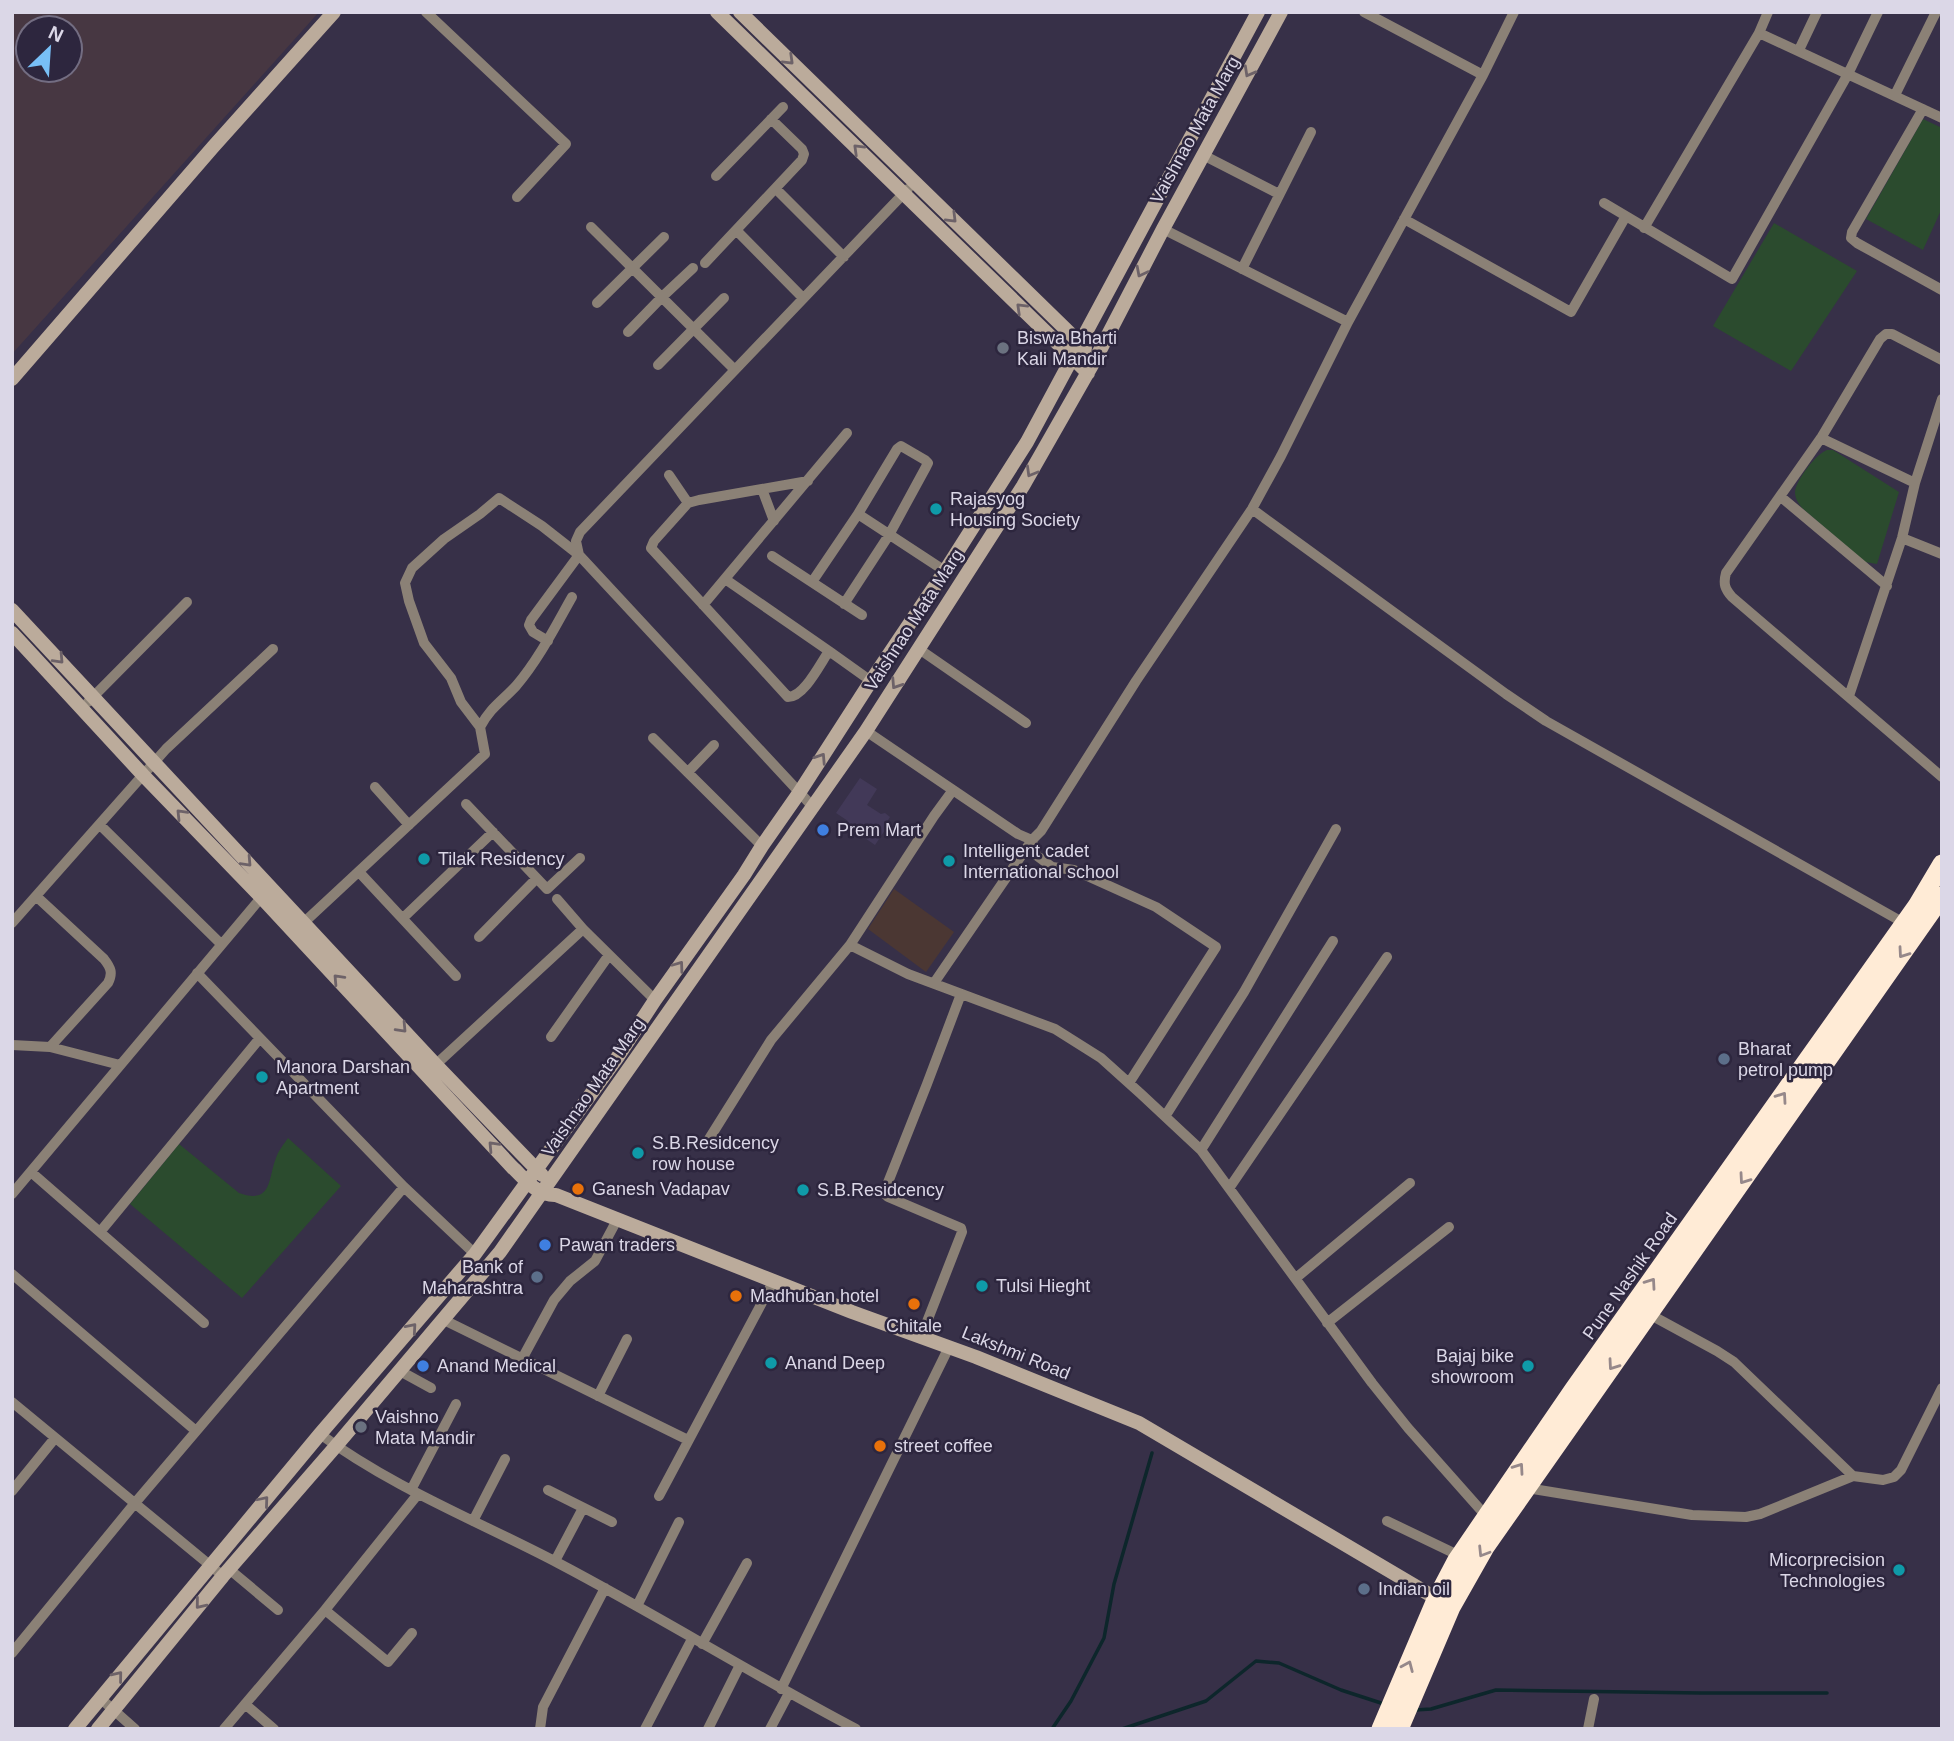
<svg xmlns="http://www.w3.org/2000/svg" width="1954" height="1741" font-family="Arial,sans-serif">
<style>
.built{fill:#423958}
.industrial{fill:#473742;fill-rule:evenodd}
.education{fill:#4b3733}
.green{fill:#2b4b2e}
.lines{fill:none;stroke-linecap:round;stroke-linejoin:round}
.stream{stroke:#0d262b;stroke-width:3.5}
.street{stroke:#8b8176;stroke-width:10}
.secondary{stroke:#bbab9b;stroke-width:14}
.highway{stroke:#ffebd6;stroke-width:19}
.oneway{stroke:#6d6268}
.oneway2{stroke:#96888a}
.worship-dot{fill:#6b7280;stroke:#2d263e;stroke-width:2.5}
.culture-dot{fill:#0f9aa8;stroke:#2d263e;stroke-width:2.5}
.shop-dot{fill:#3f7fe0;stroke:#2d263e;stroke-width:2.5}
.service-dot{fill:#5c6f8a;stroke:#2d263e;stroke-width:2.5}
.food-dot{fill:#e8710a;stroke:#2d263e;stroke-width:2.5}
.labels{text-anchor:middle;dominant-baseline:central;stroke-width:5;stroke-linejoin:round;paint-order:stroke}
.street-label{font-size:18px;fill:#dbd7e7;stroke:#2d263e}
.poi-label{font-size:18px;fill:#dbd7e7;stroke:#2d263e;text-anchor:start}
</style>
<rect width="100%" height="100%" fill="#373048"/>
<path class="built" d="M860,778L877,789L867,805L881,814L885,813L890,817L885,825L887,827L875,845L846,825L848,821L836,813Z"/>
<path class="industrial" d="M12,12H319L12,354ZM28,28H70V70H28Z"/>
<path class="education" d="M894,889L954,932L926,972L868,929Z"/>
<path class="green" d="M1923,119L1942,128V208L1923,250L1866,219Z
M1774,223L1857,271L1791,371L1713,326Z
M1827,450H1833L1899,492L1877,564L1865,562L1802,508C1798,503 1795,498 1795,492C1796,480 1816,454 1827,450Z
M288,1138L341,1186L242,1298L130,1204L179,1144L239,1193C273,1205 268,1177 276,1158C278,1151 284,1144 288,1138Z"/>
<g class="lines">
<path class="stream" d="M1415,1710L1431,1709L1496,1690L1701,1693H1827
M1052,1729L1071,1701L1104,1638L1114,1584L1152,1453
M1122,1729L1206,1701L1256,1661L1279,1663L1341,1690L1384,1704"/>
<path class="street" d="M426,12L566,144L517,197
M1364,12L1483,75
M1768,12L1759,33L1942,118
M1799,50L1817,12
M1895,95L1936,12
M1923,109L1852,232L1851,238L1857,243L1942,290
M1203,155L1279,194
M716,176L783,107
M776,189L844,257
M1604,203L1732,279L1848,74L1878,12
M1404,219L1571,312L1626,216
M591,227L735,370
M1644,228L1759,33
M1163,229L1348,322
M737,231L803,298
M705,263L802,160L804,154L802,149L771,119
M1242,269L1311,132
M597,303L664,237
M628,332L662,297L693,268
M1942,360L1892,334H1886L1880,339L1821,438L1726,573C1723,584 1725,589 1732,597L1942,777
M658,365L724,298
M1821,438L1915,483
M669,475L688,503
M808,481L699,500L688,503L654,541L651,548L788,697C804,697 820,664 829,651L871,681
M762,489L774,521
M1781,497L1887,586
M1252,509L1506,694L1546,721L1904,923
M858,514L945,571
M1902,538L1942,554
M772,556L862,615
M725,579L829,651
M812,582L858,514L897,449L901,446L925,460L928,463L926,467L889,535L844,604
M703,605L847,433
M919,649L1026,723
M1849,696L1902,538L1915,483L1942,399
M88,702L187,602
M480,727L461,702L451,678L424,643L409,601L405,583L412,568L444,539L480,514L499,498L542,526L579,555L531,620L529,625L533,632L548,641
M653,738L762,846
M688,772L714,745
M375,787L409,825
M953,790L1018,834L1032,840L1041,831L1136,681L1252,509L1281,456L1348,322L1483,75L1514,12
M466,804L547,889L580,858
M813,807L579,555L576,541L580,532L908,189
M100,825L221,944
M1032,840L1036,855L1052,867L1074,870L1156,907L1216,947L1129,1083
M359,872L456,976
M36,896L104,959C111,968 113,973 108,983L50,1047
M557,899L583,929L655,1000
M403,918L493,832
M12,923L166,749L273,649
M298,928L485,754L480,727C491,707 501,702 516,686C539,659 555,627 572,597
M479,937L536,879
M850,945L908,974L1055,1029L1101,1058L1141,1094L1201,1150L1372,1383L1408,1428L1486,1516
M197,973L404,1187L475,1254
M934,983L1032,840
M551,1037L609,955
M12,1045L50,1047L120,1065
M431,1069L583,929
M1166,1115L1244,992L1336,829
M709,1139L771,1040L850,945L934,816L953,790L866,731
M1201,1150L1333,941
M31,1172L204,1323
M1230,1187L1387,957
M12,1194L265,893
M100,1232L260,1038
M12,1274L196,1431
M1296,1278L1410,1183
M1649,1314L1717,1351L1734,1362L1853,1476
M444,1320L688,1440
M1327,1323L1449,1227
M921,1337L962,1232L961,1228L888,1197L885,1194V1190L927,1084L961,994
M522,1359L554,1300L570,1281L595,1261L618,1218
M400,1371L431,1388
M598,1396L627,1339
M12,1402L223,1576
M320,1434C393,1488 478,1521 558,1563C659,1616 755,1676 856,1729
M1527,1488L1692,1515L1746,1517L1760,1514L1853,1476L1883,1480L1894,1477L1901,1470L1942,1388
M411,1490L456,1404
M548,1490L612,1522
M12,1491L55,1438
M659,1496L774,1280
M473,1521L505,1459
M1387,1521L1460,1556
M555,1561L583,1508
M229,1569L278,1610
M637,1606L679,1522
M325,1610L388,1662L412,1633
M702,1644L747,1563
M12,1653L135,1503L404,1187
M781,1689L949,1347
M100,1698L135,1729
M245,1704L274,1729
M224,1729L325,1610L418,1494
M540,1729L543,1707L605,1588
M645,1729L692,1639
M708,1729L740,1665
M770,1729L789,1693
M1588,1729L1594,1699"/>
<path class="secondary" d="M717,12L1088,373
M740,12L1085,348
M12,379L213,147L334,12
M12,610L436,1065L542,1175
M12,633L143,775L261,897L512,1167C525,1179 537,1196 556,1195L852,1312L976,1357L1139,1423L1444,1603
M75,1729L320,1434L475,1254L617,1058L655,1000L744,875L762,846L799,793L871,681L945,571L1027,442L1258,12
M98,1729L223,1576L336,1446L500,1252L866,731L1023,486L1096,358L1163,229L1281,12"/>
<path class="highway" d="M1381,1729L1436,1600L1457,1560L1574,1389L1917,906L1942,864
M1399,1729L1451,1607L1485,1547L1942,896"/>
</g>
<defs><path id="oneway-chevron" d="M-2-3.5L2.5 0L-2 3.5" fill="none" stroke-width="1.6" stroke-linecap="round" stroke-linejoin="round" transform="scale(1.75)"/></defs>
<g class="oneway">
<use href="#oneway-chevron" transform="translate(789 60) rotate(44)"/>
<use href="#oneway-chevron" transform="translate(1249 72) rotate(119)"/>
<use href="#oneway-chevron" transform="translate(858 149) rotate(-136)"/>
<use href="#oneway-chevron" transform="translate(952 218) rotate(45)"/>
<use href="#oneway-chevron" transform="translate(1141 272) rotate(117)"/>
<use href="#oneway-chevron" transform="translate(1021 308) rotate(-136)"/>
<use href="#oneway-chevron" transform="translate(1031 472) rotate(120)"/>
<use href="#oneway-chevron" transform="translate(59 659) rotate(47)"/>
<use href="#oneway-chevron" transform="translate(896 684) rotate(123)"/>
<use href="#oneway-chevron" transform="translate(821 758) rotate(-57)"/>
<use href="#oneway-chevron" transform="translate(181 814) rotate(-134)"/>
<use href="#oneway-chevron" transform="translate(247 862) rotate(47)"/>
<use href="#oneway-chevron" transform="translate(679 966) rotate(-54)"/>
<use href="#oneway-chevron" transform="translate(338 979) rotate(-133)"/>
<use href="#oneway-chevron" transform="translate(402 1028) rotate(47)"/>
<use href="#oneway-chevron" transform="translate(493 1146) rotate(-133)"/>
<use href="#oneway-chevron" transform="translate(412 1328) rotate(-49)"/>
<use href="#oneway-chevron" transform="translate(264 1501) rotate(-50)"/>
<use href="#oneway-chevron" transform="translate(200 1604) rotate(129)"/>
<use href="#oneway-chevron" transform="translate(118 1676) rotate(-51)"/>
</g>
<g class="oneway2">
<use href="#oneway-chevron" transform="translate(1903 953) rotate(125)"/>
<use href="#oneway-chevron" transform="translate(1782 1097) rotate(-55)"/>
<use href="#oneway-chevron" transform="translate(1744 1179) rotate(125)"/>
<use href="#oneway-chevron" transform="translate(1651 1283) rotate(-55)"/>
<use href="#oneway-chevron" transform="translate(1613 1365) rotate(125)"/>
<use href="#oneway-chevron" transform="translate(1519 1468) rotate(-55)"/>
<use href="#oneway-chevron" transform="translate(1483 1552) rotate(122)"/>
<use href="#oneway-chevron" transform="translate(1408 1666) rotate(-67)"/>
</g>
<g class="worship-dot">
<circle cx="1003" cy="348" r="7"/>
<circle cx="361" cy="1427" r="7"/>
</g>
<g class="culture-dot">
<circle cx="936" cy="509" r="7"/>
<circle cx="424" cy="859" r="7"/>
<circle cx="949" cy="861" r="7"/>
<circle cx="262" cy="1077" r="7"/>
<circle cx="638" cy="1153" r="7"/>
<circle cx="803" cy="1190" r="7"/>
<circle cx="982" cy="1286" r="7"/>
<circle cx="771" cy="1363" r="7"/>
<circle cx="1528" cy="1366" r="7"/>
<circle cx="1899" cy="1570" r="7"/>
</g>
<g class="shop-dot">
<circle cx="823" cy="830" r="7"/>
<circle cx="545" cy="1245" r="7"/>
<circle cx="423" cy="1366" r="7"/>
</g>
<g class="service-dot">
<circle cx="1724" cy="1059" r="7"/>
<circle cx="537" cy="1277" r="7"/>
<circle cx="1364" cy="1589" r="7"/>
</g>
<g class="food-dot">
<circle cx="578" cy="1189" r="7"/>
<circle cx="736" cy="1296" r="7"/>
<circle cx="914" cy="1304" r="7"/>
<circle cx="880" cy="1446" r="7"/>
</g>
<g class="labels">
<g class="street-label">
<text transform="translate(1195 130) rotate(-61)">Vaishnao Mata Marg</text>
<text transform="translate(914 620) rotate(-57)">Vaishnao Mata Marg</text>
<text transform="translate(593 1087) rotate(-55)">Vaishnao Mata Marg</text>
<text transform="translate(1630 1276) rotate(-55)">Pune Nashik Road</text>
<text transform="translate(1016 1353) rotate(22)">Lakshmi Road</text>
</g>
<g class="poi-label">
<text x="1017" y="338">Biswa Bharti<tspan x="1017" dy="21">Kali Mandir</tspan></text>
<text x="950" y="499">Rajasyog<tspan x="950" dy="21">Housing Society</tspan></text>
<text x="837" y="830">Prem Mart</text>
<text x="963" y="851">Intelligent cadet<tspan x="963" dy="21">International school</tspan></text>
<text x="438" y="859">Tilak Residency</text>
<text x="1738" y="1049">Bharat<tspan x="1738" dy="21">petrol pump</tspan></text>
<text x="276" y="1067">Manora Darshan<tspan x="276" dy="21">Apartment</tspan></text>
<text x="652" y="1143">S.B.Residcency<tspan x="652" dy="21">row house</tspan></text>
<text x="592" y="1189">Ganesh Vadapav</text>
<text x="817" y="1190">S.B.Residcency</text>
<text x="559" y="1245">Pawan traders</text>
<text x="523" y="1267" text-anchor="end">Bank of<tspan x="523" dy="21">Maharashtra</tspan></text>
<text x="996" y="1286">Tulsi Hieght</text>
<text x="750" y="1296">Madhuban hotel</text>
<text x="914" y="1326" text-anchor="middle">Chitale</text>
<text x="1514" y="1356" text-anchor="end">Bajaj bike<tspan x="1514" dy="21">showroom</tspan></text>
<text x="785" y="1363">Anand Deep</text>
<text x="437" y="1366">Anand Medical</text>
<text x="375" y="1417">Vaishno<tspan x="375" dy="21">Mata Mandir</tspan></text>
<text x="894" y="1446">street coffee</text>
<text x="1885" y="1560" text-anchor="end">Micorprecision<tspan x="1885" dy="21">Technologies</tspan></text>
<text x="1378" y="1589">Indian oil</text>
</g>
</g>
<rect width="1954" height="1741" fill="none" stroke="#dbd7e7" stroke-width="28"/>
<g transform="translate(49 49) rotate(25)"><circle r="33" fill="#2d263e" stroke="#736d82" stroke-width="2"/>
<path d="M0-5L12 26L0 18L-12 26Z" fill="#78bff7"/>
<text y="-10" font-size="19" font-weight="bold" text-anchor="middle" fill="#dbd7e7">N</text>
</g>
</svg>
